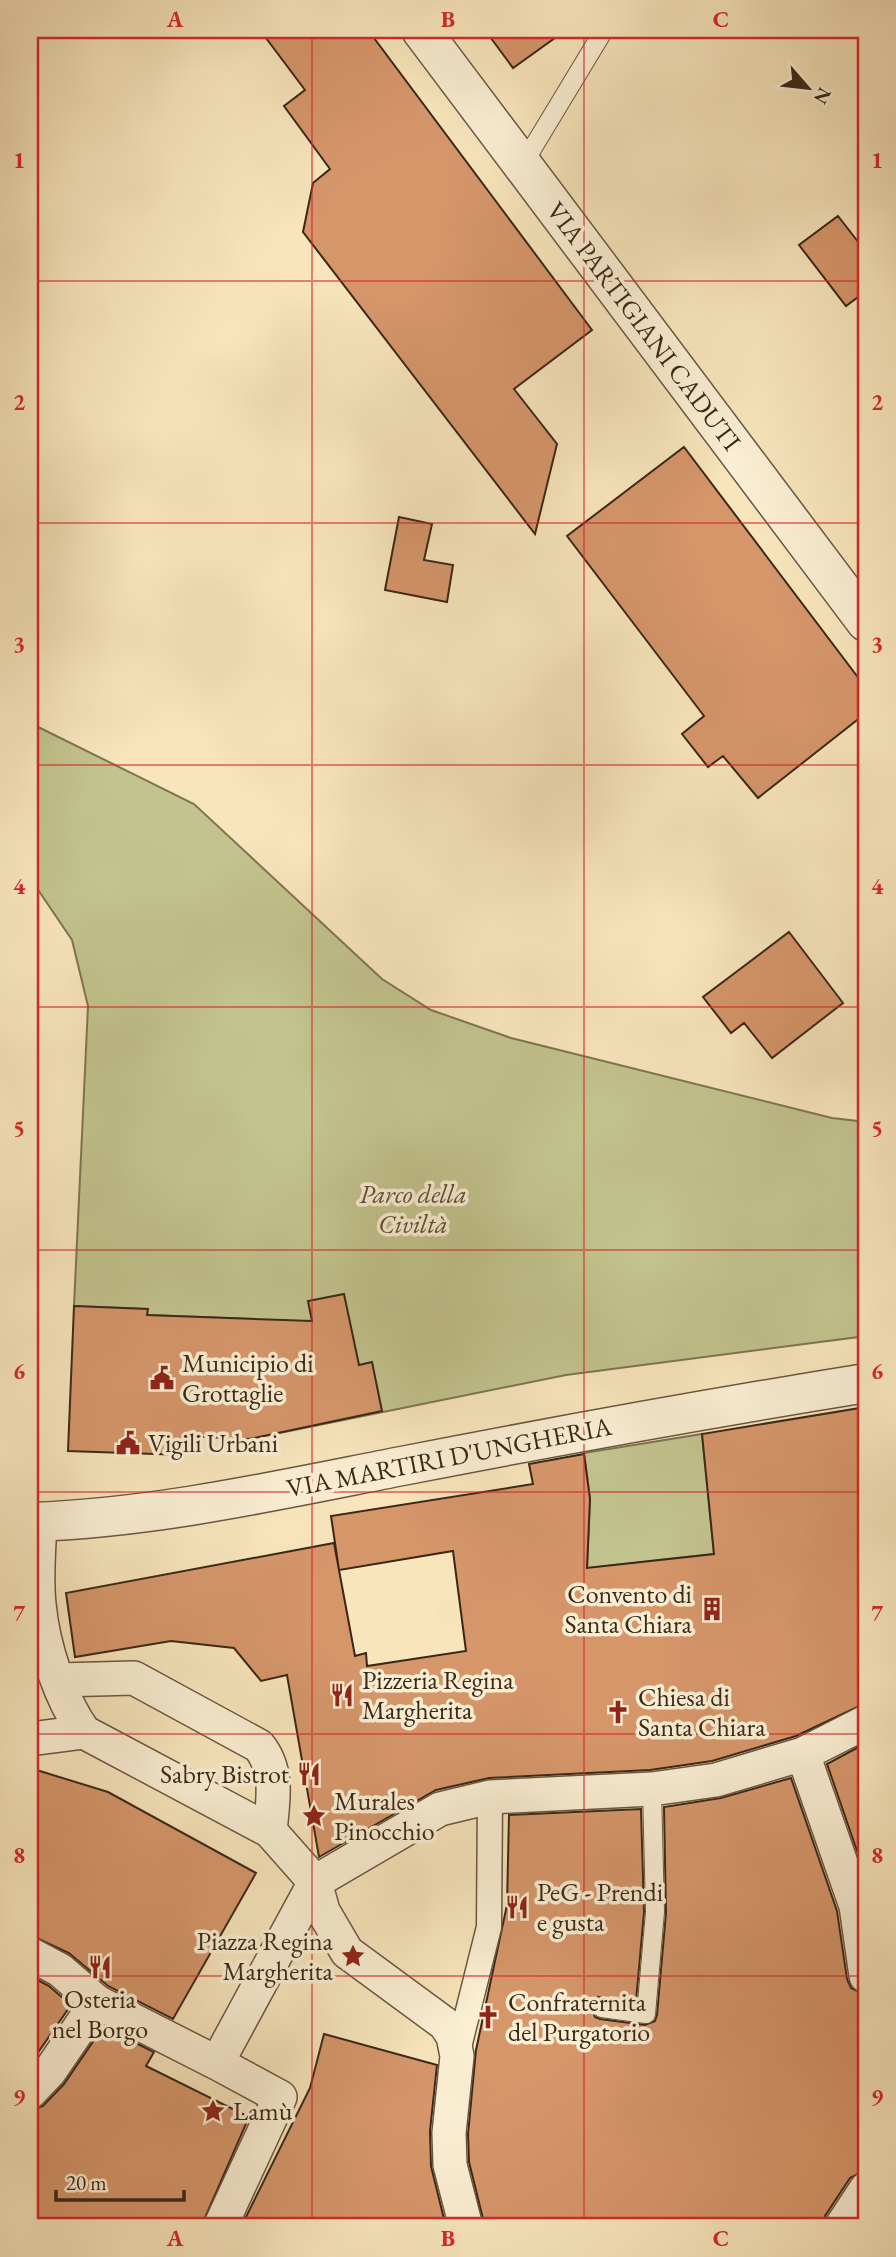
<svg xmlns="http://www.w3.org/2000/svg" width="896" height="2257" font-family="'EB Garamond',serif">
<style>
.green{fill:#c2c38d;stroke:#7e7552;stroke-width:2}
.building{fill:#d5966a;stroke:#3b2718;stroke-width:2;fill-rule:evenodd}
.lines{fill:none;stroke-linecap:round;stroke-linejoin:round}
.service-casing{stroke:#6a5641;stroke-width:20}
.pedestrian-casing{stroke:#6a5641;stroke-width:27}
.minor-casing{stroke:#6a5641;stroke-width:36}
.tertiary-casing{stroke:#6a5641;stroke-width:41}
.service{stroke:#faeed3;stroke-width:18}
.pedestrian{stroke:#faeed3;stroke-width:24}
.minor{stroke:#faeed3;stroke-width:33}
.tertiary{stroke:#faeed3;stroke-width:38}
.grid{fill:none;stroke:#d62828;stroke-width:2;stroke-opacity:0.55}
.labels{text-anchor:middle;dominant-baseline:central;stroke-width:7;stroke-linejoin:round;paint-order:stroke}
.street-label{font-size:26px;fill:#3b2718;stroke:#faeed3}
.park-label{font-size:26px;font-style:italic;fill:#5d4e35;stroke:#faeed3}
.poi-label{font-size:26px;fill:#3b2718;stroke:#faeed3;text-anchor:start}
.neatline{fill:none;stroke:#d62828;stroke-width:2.5}
.grid-label{font-size:23px;text-anchor:middle;font-weight:bold;fill:#d62828}
</style>
<rect width="100%" height="100%" fill="#f8e5bc"/>
<filter id="stains"><feTurbulence type="fractalNoise" baseFrequency=".00286" numOctaves="4"/><feColorMatrix values="0 0 0 0 .2 0 0 0 0 .09 0 0 0 0 .02 0 0 0 .5 -.17"/></filter>
<radialGradient id="worn" r=".72"><stop offset=".6" stop-color="#630" stop-opacity="0"/><stop offset="1" stop-color="#630" stop-opacity=".3"/></radialGradient>
<path class="green" d="M30,723L194,804L382,979L431,1010L511,1038L832,1118L866,1122V1336L566,1375L250,1439L254,1319L147,1315V1309L74,1306L88,1006L72,940L30,878Z
M702,1434L714,1554L587,1568L590,1499L584,1453Z"/>
<path class="building" d="M260,30H368L592,330L514,389L557,444L535,534L303,232L313,183L330,169L284,106L305,90Z
M485,30H566L513,68Z
M838,216L866,252V291L846,306L799,245Z
M684,447L866,688V713L758,798L723,756L708,767L682,734L704,716L567,536Z
M399,517L432,524L424,560L453,565L447,602L385,590Z
M789,932L843,1003L772,1058L744,1023L731,1033L703,997Z
M344,1294L359,1365L372,1362L382,1411L249,1439L184,1436V1455L68,1451L74,1306L148,1309L147,1315L312,1321L308,1301Z
M866,1407V1703L796,1736L712,1761L650,1770L489,1778L436,1790L319,1857L287,1675L261,1681L234,1648L171,1641L75,1657L66,1593L334,1543L339,1570L331,1516L533,1484L529,1464L584,1454L590,1499L587,1568L714,1554L702,1434ZM453,1551L466,1651L367,1666L366,1653L355,1656L339,1570Z
M866,1743V1877L827,1764Z
M30,1768L108,1792L256,1873L173,2019L108,1986L69,1953L30,1935Z
M791,1778L837,1911L847,1979L851,1988L866,1995V2170L850,2178L825,2216L822,2227H485L469,2162L468,2134L476,2050L507,1905L509,1815L641,1809L644,1912L636,2001L598,1997L591,2007L595,2017L600,2019L645,2025L655,2021L657,2015L666,1913L664,1807L721,1798Z
M30,1976L49,1986L71,2005L30,2064Z
M103,2027L154,2052L146,2066L249,2117L201,2227H30V2111L43,2106L64,2084Z
M324,2034L437,2065L430,2131L431,2166L446,2227H241L310,2088Z"/>
<g class="lines">
<g class="service-casing">
<path id="service" d="M523,164L604,30
M602,2008L646,2014L655,1912L652,1789"/>
</g>
<g class="pedestrian-casing">
<path id="pedestrian" d="M457,2055L489,1927L490,1797"/>
</g>
<g class="minor-casing">
<path id="minor" d="M40,1521C39,1548 36,1577 39,1604C43,1647 60,1698 84,1732L270,1831L315,1882L323,1911L347,1952L445,2024L453,2036L457,2056L449,2133L450,2165L466,2227
M59,1680L134,1678L259,1746C279,1771 273,1800 270,1831
M30,1739L84,1732
M803,1754L856,1906L866,1976
M315,1882L440,1809L490,1797L652,1789L716,1780L803,1754L866,1722
M30,1954L60,1970L97,2002L217,2063L315,1882
M217,2063L280,2097L220,2227
M30,2092L50,2071L97,2002
M841,2227L866,2189"/>
</g>
<g class="tertiary-casing">
<path id="tertiary" d="M421,30L866,622
M30,1522C155,1518 279,1490 402,1466C556,1436 711,1408 866,1383"/>
</g>
<use href="#service" class="service"/>
<use href="#pedestrian" class="pedestrian"/>
<use href="#minor" class="minor"/>
<use href="#tertiary" class="tertiary"/>
</g>
<path class="grid" d="M312,30V2227M584,30V2227M30,281H866M30,523H866M30,765H866M30,1007H866M30,1250H866M30,1492H866M30,1734H866M30,1976H866"/>
<defs>
<g id="civic-bare" transform="scale(1.89)"><path d="M-.6-6.5H3V-4.5H.6V-3L4-1V1h2V6H-6V1h2V-1L-.6-3ZM-1.2 2.5V6h2.4V2.5Z" fill="#8f2418" stroke="#faeed3" stroke-width="2.5" paint-order="stroke"/></g>
<g id="building-bare" transform="scale(1.89)"><path d="M-4-6H4V6H1V3H-1V6H-4ZM-2.5-4.3h1.7v1.8h-1.7ZM.8-4.3h1.7v1.8H.8ZM-2.5-1h1.7V.8h-1.7ZM.8-1h1.7V.8H.8Z" fill="#8f2418" stroke="#faeed3" stroke-width="2.5" paint-order="stroke"/></g>
<g id="restaurant-bare" transform="scale(1.89)"><path d="M-5-6h1v4h1v-4h1v4h1v-4h1v5L-1.5 .5V6h-2V.5L-5-1ZM5-6V6H3V1.5H1.5Q1.5-4 5-6Z" fill="#8f2418" stroke="#faeed3" stroke-width="2.5" paint-order="stroke"/></g>
<g id="church-bare" transform="scale(1.89)"><path d="M-1.2-6h2.4v3.5h3.3v2.4h-3.3V6h-2.4V-.1h-3.3v-2.4h3.3Z" fill="#8f2418" stroke="#faeed3" stroke-width="2.5" paint-order="stroke"/></g>
<g id="sight-bare" transform="scale(1.89)"><path d="M0-6L1.8-2.2L6-1.7L2.9 1.2L3.7 5.4L0 3.3L-3.7 5.4L-2.9 1.2L-6-1.7L-1.8-2.2Z" fill="#8f2418" stroke="#faeed3" stroke-width="2.5" paint-order="stroke"/></g>
</defs>
<g fill-rule="evenodd">
<use href="#civic-bare" x="162" y="1378"/>
<use href="#civic-bare" x="128" y="1443"/>
<use href="#building-bare" x="712" y="1609"/>
<use href="#restaurant-bare" x="342" y="1695"/>
<use href="#church-bare" x="618" y="1712"/>
<use href="#restaurant-bare" x="309" y="1774"/>
<use href="#sight-bare" x="314" y="1816"/>
<use href="#restaurant-bare" x="517" y="1907"/>
<use href="#sight-bare" x="353" y="1956"/>
<use href="#restaurant-bare" x="100" y="1967"/>
<use href="#church-bare" x="488" y="2017"/>
<use href="#sight-bare" x="213" y="2111"/>
</g>
<g class="labels">
<g class="street-label">
<text transform="translate(644 326) rotate(53)">VIA PARTIGIANI CADUTI</text>
<text transform="translate(449 1457) rotate(-11)">VIA MARTIRI D'UNGHERIA</text>
</g>
<g class="park-label">
<text x="413" y="1194">Parco della<tspan x="413" dy="30">Civiltà</tspan></text>
</g>
<g class="poi-label">
<text x="182" y="1363">Municipio di<tspan x="182" dy="30">Grottaglie</tspan></text>
<text x="148" y="1443">Vigili Urbani</text>
<text x="692" y="1594" text-anchor="end">Convento di<tspan x="692" dy="30">Santa Chiara</tspan></text>
<text x="362" y="1680">Pizzeria Regina<tspan x="362" dy="30">Margherita</tspan></text>
<text x="638" y="1697">Chiesa di<tspan x="638" dy="30">Santa Chiara</tspan></text>
<text x="289" y="1774" text-anchor="end">Sabry Bistrot</text>
<text x="334" y="1801">Murales<tspan x="334" dy="30">Pinocchio</tspan></text>
<text x="537" y="1892">PeG - Prendi<tspan x="537" dy="30">e gusta</tspan></text>
<text x="333" y="1941" text-anchor="end">Piazza Regina<tspan x="333" dy="30">Margherita</tspan></text>
<text x="100" y="1999" text-anchor="middle">Osteria<tspan x="100" dy="30">nel Borgo</tspan></text>
<text x="508" y="2002">Confraternita<tspan x="508" dy="30">del Purgatorio</tspan></text>
<text x="233" y="2111">Lamù</text>
</g>
</g>
<rect width="896" height="2257" fill="none" stroke="#f8e5bc" stroke-width="77"/>
<g transform="translate(808 88) rotate(118)" stroke="#faeed3" stroke-width="5" paint-order="stroke">
<path d="M0-5L12 26L0 18L-12 26Z" fill="#3b2718"/>
<text y="-10" font-size="19" font-weight="bold" text-anchor="middle" fill="#3b2718">N</text>
</g>
<path d="M56 2190v10h128v-10" fill="none" stroke="#3b2718" stroke-width="3.5"/>
<text x="66" y="2190" font-size="21" fill="#3b2718" stroke="#faeed3" stroke-width="5" paint-order="stroke">20 m</text>
<rect x="38" y="38" width="820" height="2180" class="neatline"/>
<g class="grid-label">
<text x="175" y="27">A</text>
<text x="448" y="27">B</text>
<text x="721" y="27">C</text>
<text x="19" y="168">1</text>
<text x="877" y="168">1</text>
<text x="19" y="410">2</text>
<text x="877" y="410">2</text>
<text x="19" y="652">3</text>
<text x="877" y="652">3</text>
<text x="19" y="894">4</text>
<text x="877" y="894">4</text>
<text x="19" y="1136">5</text>
<text x="877" y="1136">5</text>
<text x="19" y="1379">6</text>
<text x="877" y="1379">6</text>
<text x="19" y="1621">7</text>
<text x="877" y="1621">7</text>
<text x="19" y="1863">8</text>
<text x="877" y="1863">8</text>
<text x="19" y="2105">9</text>
<text x="877" y="2105">9</text>
<text x="175" y="2246">A</text>
<text x="448" y="2246">B</text>
<text x="721" y="2246">C</text>
</g>
<rect width="100%" height="100%" filter="url(#stains)"/>
<rect width="100%" height="100%" fill="url(#worn)"/>
</svg>
